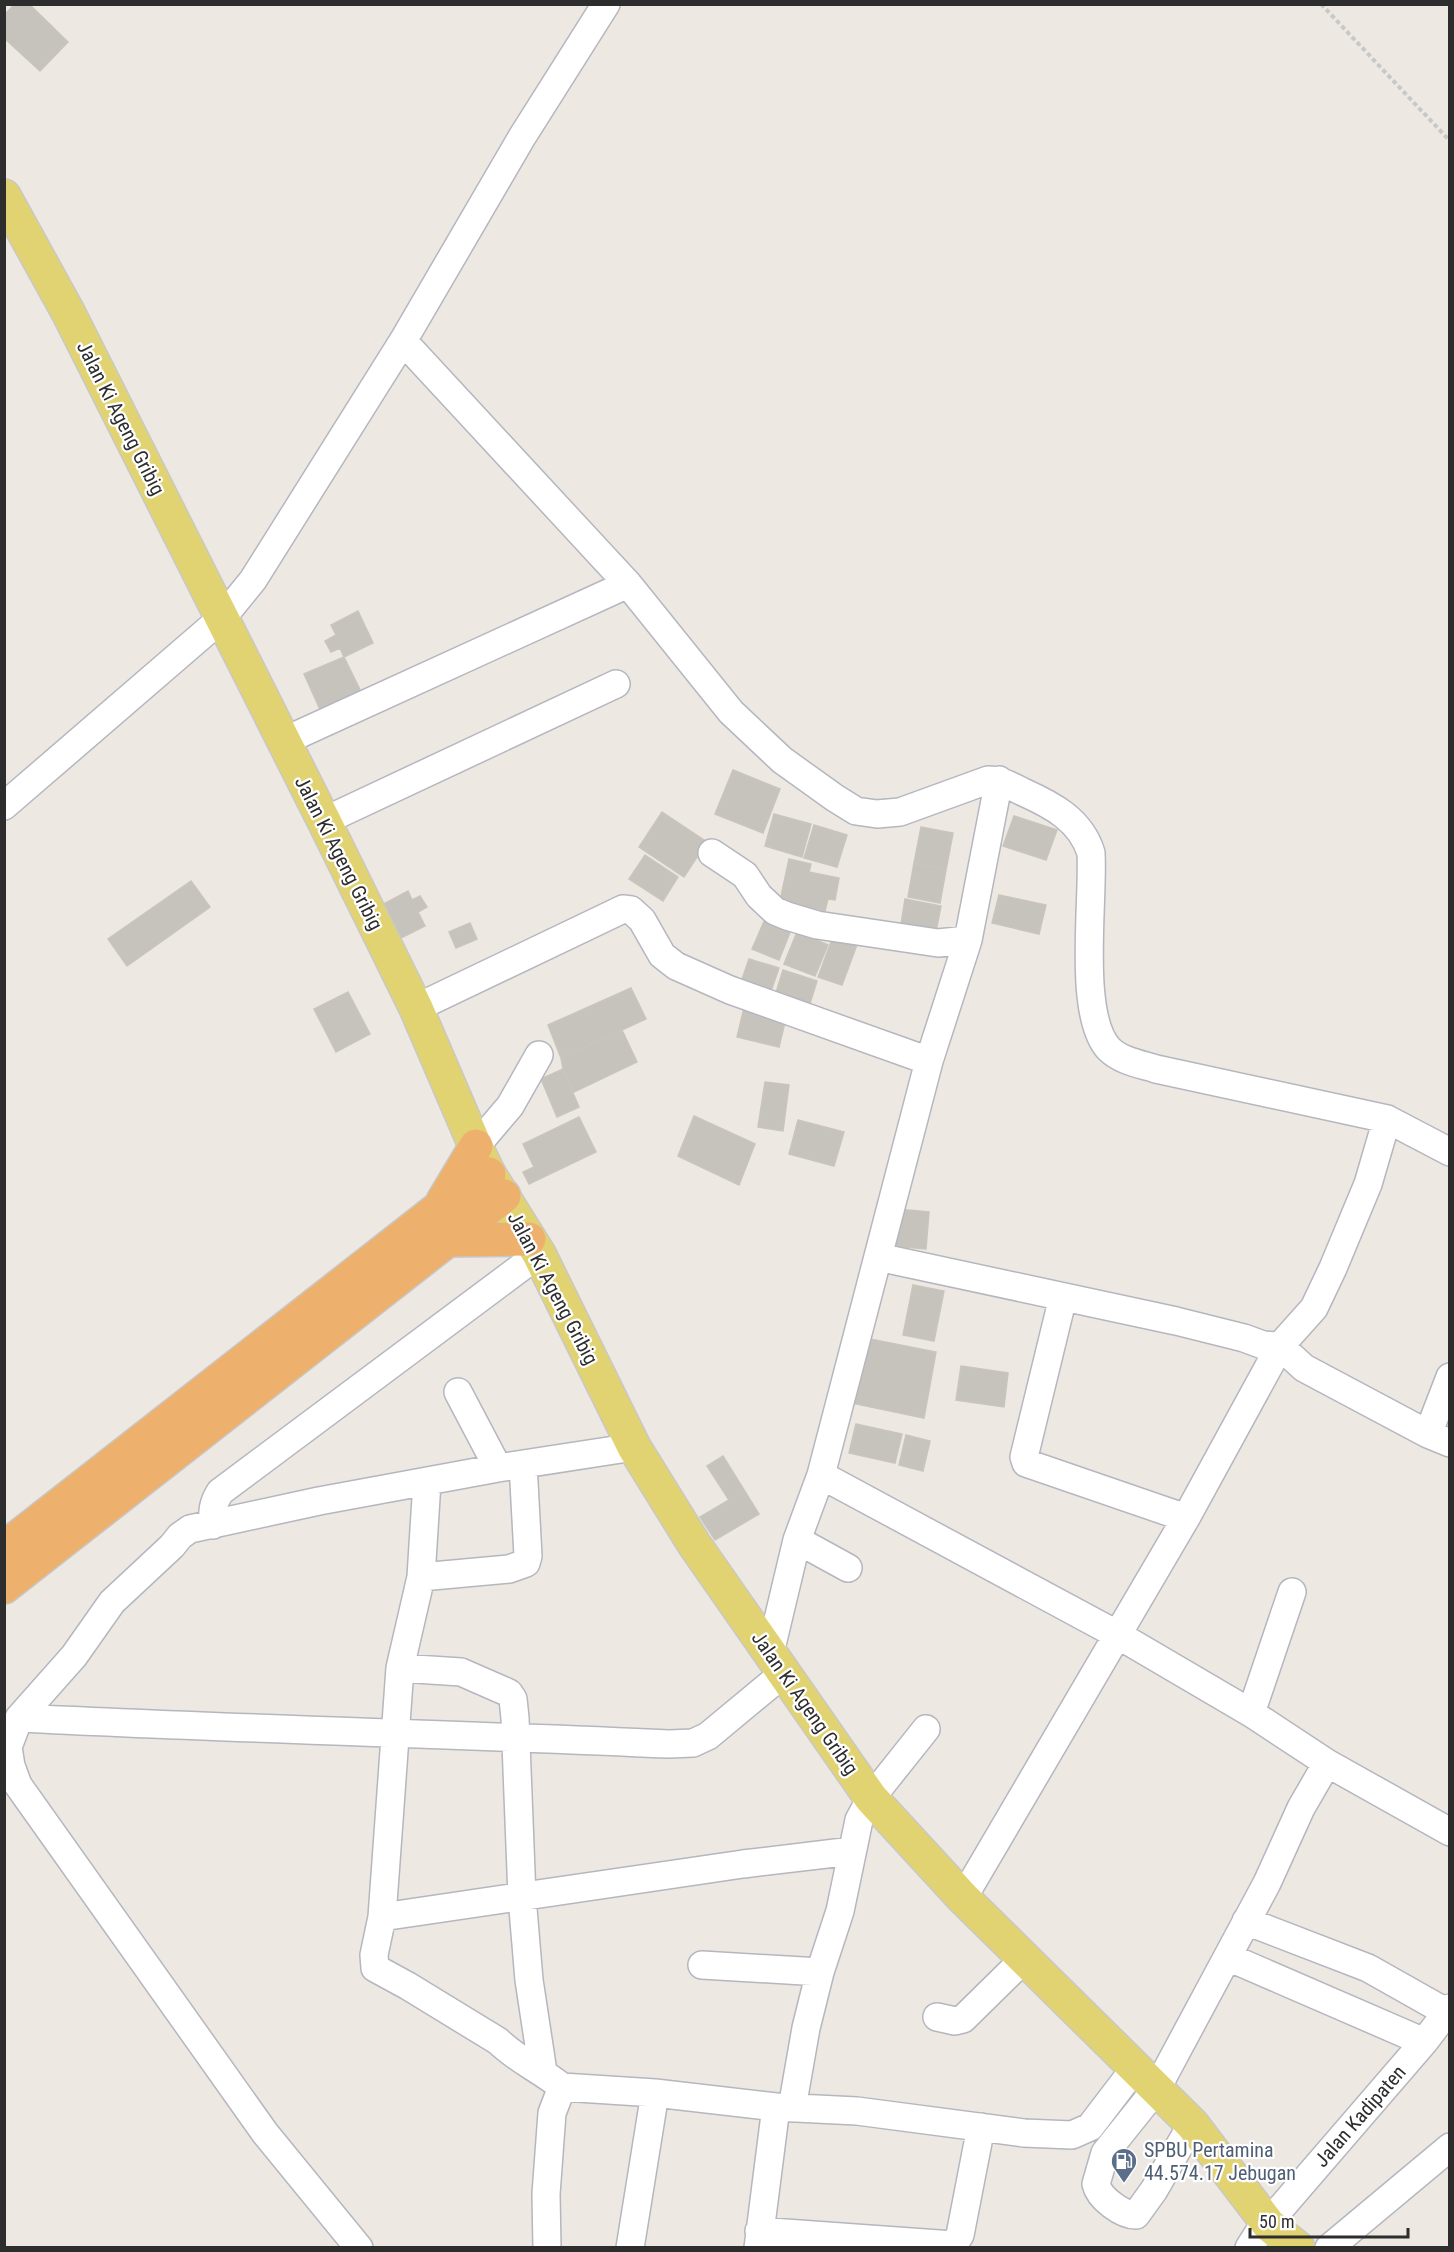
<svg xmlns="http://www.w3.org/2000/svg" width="1454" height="2252" font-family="'Roboto Condensed',sans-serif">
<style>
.building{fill:#c6c3bd;stroke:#c9c5bb;stroke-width:1.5}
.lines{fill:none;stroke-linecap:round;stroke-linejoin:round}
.minor-casing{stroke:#b5b6bf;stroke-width:30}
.major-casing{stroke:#c8c8c8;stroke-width:36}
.highway-casing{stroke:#c8c8c8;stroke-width:36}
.path{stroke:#c8c8c8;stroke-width:4;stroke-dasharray:4.5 3;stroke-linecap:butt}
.minor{stroke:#fff;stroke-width:27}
.major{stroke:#e2d372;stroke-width:33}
.highway{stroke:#edb16d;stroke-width:33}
.labels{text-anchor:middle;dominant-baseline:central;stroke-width:4.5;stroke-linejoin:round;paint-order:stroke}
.street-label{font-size:20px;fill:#2d2d2d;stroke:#fff}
.service-label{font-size:20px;fill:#4e5e75;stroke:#fff;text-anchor:start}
</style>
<rect width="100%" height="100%" fill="#ede9e2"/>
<path class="building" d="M15,4H29L68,42L40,71L4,38V15Z
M358,611L373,643L344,657L340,648L331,652L325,641L336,635L331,625Z
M344,657L364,698L323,716L304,674Z
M733,770L780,789L763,833L715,814Z
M662,812L707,842L684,877L639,847Z
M774,814L811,824L802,857L765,846Z
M1014,816L1057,830L1046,860L1003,846Z
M814,825L847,835L837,867L804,858Z
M921,827L953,833L946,870L914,863Z
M645,855L678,877L663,901L629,879Z
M789,859L811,864L809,872L839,878L835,900L828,899L825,911L780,901Z
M914,863L946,870L940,903L908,897Z
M191,881L210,907L127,966L108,939Z
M408,891L412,900L420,896L427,907L418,912L425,926L401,938L393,921L385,926L376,908Z
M999,895L1046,905L1039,934L992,923Z
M905,899L941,906L935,937L900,931Z
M765,919L791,930L779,960L752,949Z
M470,923L477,939L456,948L449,932Z
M797,932L828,945L815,976L784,964Z
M834,934L858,942L842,985L818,977Z
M749,959L779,968L770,994L740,985Z
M783,970L817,981L808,1010L774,999Z
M631,988L646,1019L561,1058L548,1025Z
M348,992L370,1034L336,1052L314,1009Z
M744,1008L786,1018L779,1047L737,1037Z
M622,1030L637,1062L574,1092L563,1069L561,1058Z
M563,1069L579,1107L557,1117L541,1079Z
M765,1082L789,1085L783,1131L758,1127Z
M694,1116L755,1144L739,1185L678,1156Z
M579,1117L596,1152L529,1184L523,1172L534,1167L523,1144Z
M798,1120L844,1132L834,1166L789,1154Z
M897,1209L929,1212L926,1249L894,1246Z
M913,1285L944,1291L934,1341L903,1335Z
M860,1337L936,1352L924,1418L842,1401Z
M961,1366L1008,1373L1004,1407L956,1400Z
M856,1424L902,1434L895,1463L849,1453Z
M906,1435L930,1441L923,1471L899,1465Z
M723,1456L759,1514L715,1540L700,1517L729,1500L707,1466Z"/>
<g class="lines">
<g class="minor-casing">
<path id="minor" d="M403,341L628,584L731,712L782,760L835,798L856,811L877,814L900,812L988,780C1001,780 1011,786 1023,792C1052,805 1081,820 1091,853C1094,900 1077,1015 1109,1049C1121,1061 1140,1064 1156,1069L1387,1119L1450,1152
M282,742L628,584
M4,806L222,618L253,580L403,341L522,137L606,4
M324,821L616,684
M712,853L745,875L759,896L775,911L787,916L817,925L938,943L968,940
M416,1008L598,921L623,909L631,910L642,920L662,955L676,966L730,990L929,1061
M476,1146L510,1106L539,1055
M878,1257L1176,1321L1244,1338L1263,1345L1280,1346L1304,1368L1428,1434L1450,1443
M1063,1297L1024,1457L1026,1463L1186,1518
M458,1392L498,1468
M1428,1434L1450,1377
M821,1475L1118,1635L1251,1713L1327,1763L1450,1832
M427,1482L421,1577L400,1668L382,1917L374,1955L375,1968L408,1986L498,2041C516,2059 541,2070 562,2087L552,2113L546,2194L547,2248
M213,1525C212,1511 213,1503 220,1492L539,1254
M797,1540L848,1568
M421,1577L509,1569L526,1563L528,1556L523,1464
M770,1653L797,1540L821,1475L929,1061L968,940L999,780
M400,1668L461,1672L509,1693L513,1699L515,1718L522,1897L529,1980L543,2072
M1251,1713L1292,1592
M19,1718C236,1729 452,1734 669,1744L693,1743L708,1736L784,1673
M963,1898L1186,1518L1280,1346L1314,1308L1333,1268L1368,1184L1387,1119
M382,1917L743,1864L852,1851
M1246,1921L1368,1968L1446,2012
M1228,1957L1424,2042
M702,1965L820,1972
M937,2017L955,2021L963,2019L1025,1958
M562,2087L655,2093L776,2107L857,2111L1024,2133L1072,2135L1090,2127L1135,2068
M792,2108L806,2028L820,1972L840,1911L859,1820L871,1798L926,1729
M1192,2124L1154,2190L1136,2215C1122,2215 1099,2198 1096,2184L1105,2153L1157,2088L1267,1883L1301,1808L1327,1763
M1268,2223L1424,2042L1450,2008
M759,2231L953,2245L960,2235L981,2127
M359,2248L265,2133L18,1785L11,1766L8,1747L19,1718L74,1656L112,1602L172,1546L180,1536L190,1529L319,1501L498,1468L634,1447
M630,2248L655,2093
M758,2248L776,2107
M1249,2248L1266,2221
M1329,2248L1450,2147"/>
</g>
<g class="major-casing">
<path id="major" d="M4,196L68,312L324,821L416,1008L474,1143L489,1174L539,1254L634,1447L694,1544L871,1798L963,1898L1192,2124L1269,2225L1298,2248"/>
</g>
<g class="highway-casing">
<path id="highway" d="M443,1201L476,1146
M449,1240L529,1239
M4,1548L439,1208L489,1174
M4,1587L504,1196"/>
</g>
<path class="path" d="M1321,4L1450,141"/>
<use href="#minor" class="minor"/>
<use href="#major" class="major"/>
<use href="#highway" class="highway"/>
</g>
<defs>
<g id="fuel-pin" transform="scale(1.35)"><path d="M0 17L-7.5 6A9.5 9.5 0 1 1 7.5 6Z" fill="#5c6f8a" stroke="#fff"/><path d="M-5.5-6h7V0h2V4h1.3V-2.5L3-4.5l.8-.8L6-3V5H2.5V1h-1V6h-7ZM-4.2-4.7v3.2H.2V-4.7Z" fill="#fff"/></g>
</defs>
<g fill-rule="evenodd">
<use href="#fuel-pin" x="1124" y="2161"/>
</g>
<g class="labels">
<g class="street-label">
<text transform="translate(121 418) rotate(63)">Jalan Ki Ageng Gribig</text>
<text transform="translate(339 853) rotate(63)">Jalan Ki Ageng Gribig</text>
<text transform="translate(553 1288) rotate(62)">Jalan Ki Ageng Gribig</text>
<text transform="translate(805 1703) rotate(55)">Jalan Ki Ageng Gribig</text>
<text transform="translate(1360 2116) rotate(-49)">Jalan Kadipaten</text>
</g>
<g class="service-label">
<text x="1144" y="2150">SPBU Pertamina<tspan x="1144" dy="23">44.574.17 Jebugan</tspan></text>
</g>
</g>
<rect width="1454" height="2252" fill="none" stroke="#2d2d2d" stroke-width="12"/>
<path d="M1250 2228v9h158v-9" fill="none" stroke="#2d2d2d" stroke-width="3"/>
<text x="1259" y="2228" font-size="18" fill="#2d2d2d" stroke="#ffffff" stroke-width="4.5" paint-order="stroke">50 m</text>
</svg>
